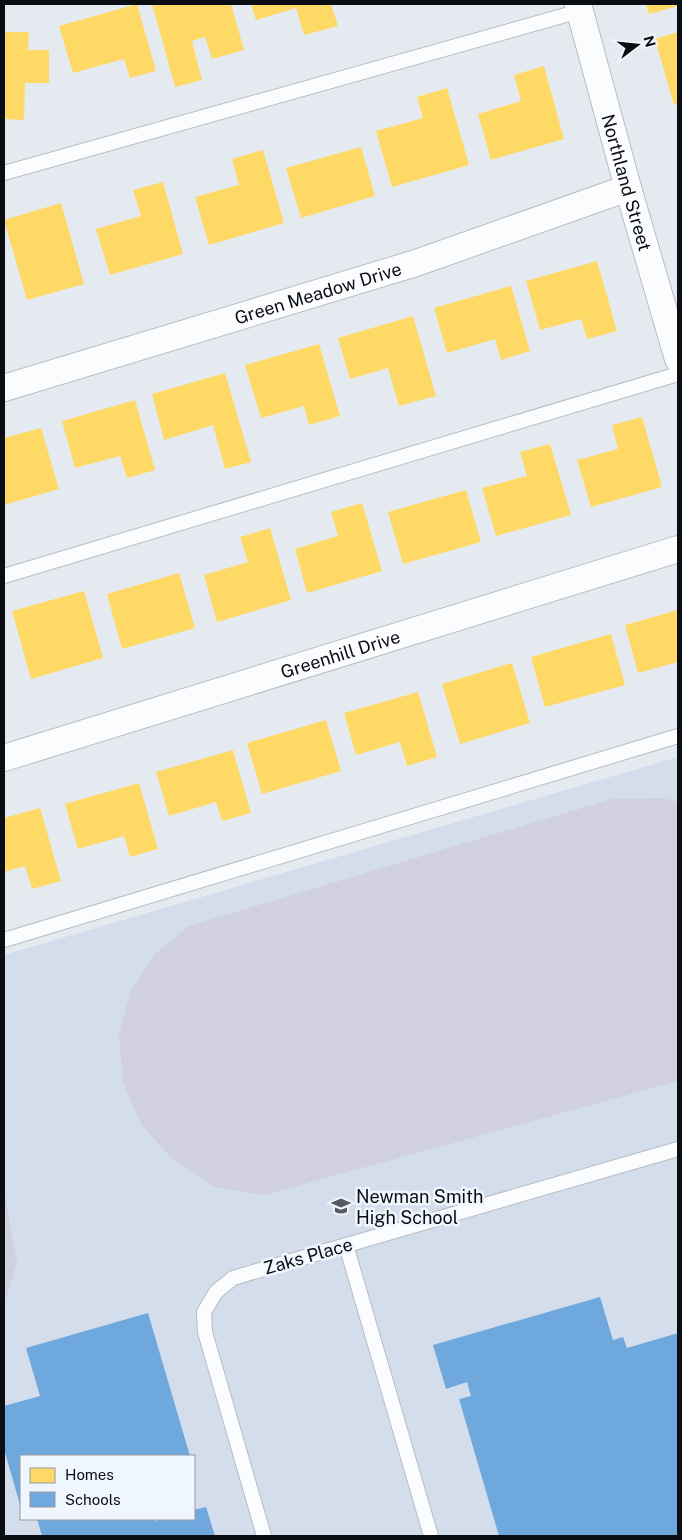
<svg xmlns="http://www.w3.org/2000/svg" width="682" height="1540" font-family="'Public Sans',sans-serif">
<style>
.built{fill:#d3ddeb;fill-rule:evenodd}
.green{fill:#d0d0df}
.homes{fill:#ffd966}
.schools{fill:#6fa8dc}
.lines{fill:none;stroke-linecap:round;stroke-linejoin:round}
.service-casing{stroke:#b8bdc3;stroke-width:16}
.minor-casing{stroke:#b8bdc3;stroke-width:28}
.service{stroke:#fbfcfd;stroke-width:14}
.minor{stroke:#fbfcfd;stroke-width:26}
.labels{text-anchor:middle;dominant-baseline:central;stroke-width:5;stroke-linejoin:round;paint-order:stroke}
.street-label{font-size:18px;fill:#0a0d12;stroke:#f0f6fe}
.poi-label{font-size:18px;fill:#0a0d12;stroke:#f0f6fe;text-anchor:start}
</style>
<rect width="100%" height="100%" fill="#e5eaf1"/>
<path class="built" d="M678,757V1536H4V955ZM21,1456H194V1519H21Z"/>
<path class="green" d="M663,798L678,802V1081L264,1195L215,1187L175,1161L142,1126L123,1082L119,1034L131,991L155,954L189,926L612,799Z
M4,1190L17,1262L4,1306Z"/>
<path class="homes" d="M137,4L156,71L130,78L124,59L73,73L59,26Z
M152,4H231L244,50L212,59L205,37L192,41L202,80L175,87Z
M251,4H331L338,26L304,35L296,8L256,20Z
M646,4H678V6L649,14Z
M4,32H29L28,50H49V83H25L24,120L4,119Z
M678,32V103L674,105L655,39Z
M544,66L564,139L491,160L478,114L521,101L514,75Z
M447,88L469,165L392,187L376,131L423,118L417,97Z
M361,147L375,196L301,218L286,168Z
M263,150L284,223L209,245L195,197L239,185L232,159Z
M163,182L183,254L110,275L96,229L141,216L133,190Z
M61,203L84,284L27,300L4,220Z
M597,261L617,331L587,339L581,319L540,330L526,281Z
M511,286L530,351L501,360L495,339L447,353L434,308Z
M413,316L436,396L399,406L388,368L350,379L338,338Z
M319,344L340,416L309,425L304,406L261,418L245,365Z
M225,373L251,462L225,469L213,425L164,440L152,394Z
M135,400L155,470L127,478L120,456L75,468L62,421Z
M642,417L662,487L591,507L577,460L618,449L612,425Z
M41,428L59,489L4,505V438Z
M550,444L571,515L496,536L482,488L527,476L520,452Z
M466,490L481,542L403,564L388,512Z
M362,503L382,571L307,593L295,549L338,536L331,512Z
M270,528L291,600L217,622L204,575L248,562L240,537Z
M179,573L195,628L122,649L107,594Z
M84,591L103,658L31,679L12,611Z
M678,610V662L638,673L625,625Z
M611,634L625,685L545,707L531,657Z
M512,663L530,723L460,744L442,684Z
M418,692L437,757L407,766L400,742L356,755L344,713Z
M326,720L341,771L262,794L247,743Z
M233,750L251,813L222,821L216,802L169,816L156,772Z
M139,783L158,849L130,857L124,836L78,849L65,804Z
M40,808L61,881L32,889L25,866L4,872V818Z"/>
<path class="schools" d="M600,1297L613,1340L623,1337L627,1348L678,1333V1536H499L459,1399L471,1396L467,1382L446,1389L433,1345Z
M148,1313L190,1456H21V1508L4,1449V1406L40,1396L26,1348Z
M206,1507L215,1536H42L37,1519H154L155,1521L164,1519H194V1510Z"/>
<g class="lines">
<g class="service-casing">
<path id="service" d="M4,173L580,11
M4,576L678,374
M4,940L678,736
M346,1245L431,1536
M264,1536L205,1332L204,1312L216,1292L233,1278L678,1149"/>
</g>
<g class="minor-casing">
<g id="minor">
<path id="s1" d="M578,4L628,188L678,359"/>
<path id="s2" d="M4,388L416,263L628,188"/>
<path id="s3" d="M4,758L678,549"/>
</g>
</g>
<use href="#service" class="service"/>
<use href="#minor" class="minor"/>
</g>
<defs>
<g id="school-bare" transform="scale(1.5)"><path d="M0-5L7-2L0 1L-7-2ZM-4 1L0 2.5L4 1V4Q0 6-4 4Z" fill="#575a60" stroke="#f0f6fe" stroke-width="2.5" paint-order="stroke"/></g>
</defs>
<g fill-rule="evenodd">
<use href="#school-bare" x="341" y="1206"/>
</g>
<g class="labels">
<g class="street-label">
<text stroke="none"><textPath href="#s1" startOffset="185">Northland Street</textPath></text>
<text stroke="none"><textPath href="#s2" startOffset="328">Green Meadow Drive</textPath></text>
<text stroke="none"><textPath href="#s3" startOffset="352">Greenhill Drive</textPath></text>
<text transform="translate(308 1256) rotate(-16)">Zaks Place</text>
</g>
<g class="poi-label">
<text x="356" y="1196">Newman Smith<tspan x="356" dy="21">High School</tspan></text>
</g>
</g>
<rect width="682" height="1540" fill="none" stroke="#0a0d12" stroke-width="10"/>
<rect x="20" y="1455" width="175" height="65" fill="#f0f6fe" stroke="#9499a0"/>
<rect x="30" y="1468" width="25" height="15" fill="#ffd966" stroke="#9499a0"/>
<text x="65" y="1480" font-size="15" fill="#0a0d12">Homes</text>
<rect x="30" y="1492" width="25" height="15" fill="#6fa8dc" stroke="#9499a0"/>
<text x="65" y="1505" font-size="15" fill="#0a0d12">Schools</text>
<g transform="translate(637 45) rotate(74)" stroke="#f0f6fe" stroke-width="4" paint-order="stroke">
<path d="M0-4L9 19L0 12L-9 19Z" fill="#0a0d12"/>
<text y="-8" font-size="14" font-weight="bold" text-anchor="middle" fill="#0a0d12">N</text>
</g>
</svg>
